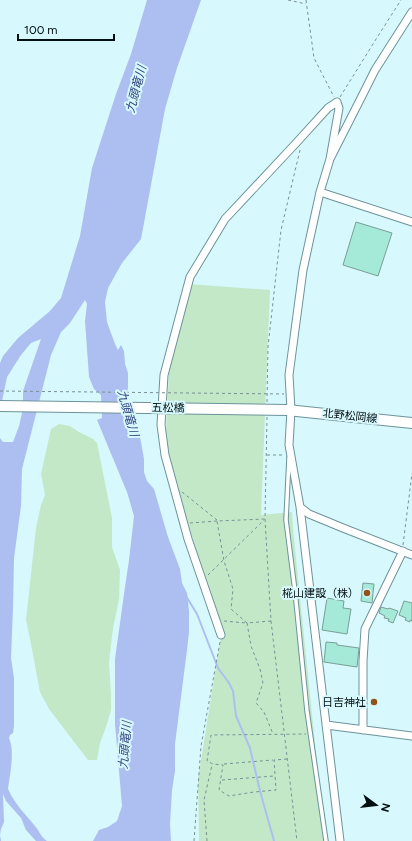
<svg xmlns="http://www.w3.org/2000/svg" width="412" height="841" font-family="Figtree,'Noto Sans JP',sans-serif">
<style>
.green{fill:#c3e8c7}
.water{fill:#adbff0}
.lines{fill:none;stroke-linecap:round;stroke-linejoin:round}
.stream{stroke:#adbff0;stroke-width:2}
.building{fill:#a5e9d9;stroke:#7a9f96}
.service-casing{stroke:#6c9399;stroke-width:5.5}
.minor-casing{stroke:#6c9399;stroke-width:9}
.secondary-casing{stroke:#6c9399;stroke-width:12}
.path{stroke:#799195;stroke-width:1;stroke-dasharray:3 3;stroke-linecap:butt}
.service{stroke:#fff;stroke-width:3.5}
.minor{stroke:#fff;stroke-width:7}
.secondary{stroke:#fff;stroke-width:10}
.secondary-bridge-casing{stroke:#6c9399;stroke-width:12;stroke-linecap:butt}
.path-bridge{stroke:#799195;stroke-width:1;stroke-dasharray:3 3;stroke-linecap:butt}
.secondary-bridge{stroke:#fff;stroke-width:10}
.poi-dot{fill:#92531b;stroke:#d7f8fd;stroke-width:1.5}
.labels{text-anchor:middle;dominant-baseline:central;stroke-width:4;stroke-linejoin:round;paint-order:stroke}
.street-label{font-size:11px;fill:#020f11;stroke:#d7f8fd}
.poi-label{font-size:11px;fill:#020f11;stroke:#d7f8fd;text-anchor:end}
.water-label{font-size:12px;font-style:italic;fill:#334480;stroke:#d7f8fd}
</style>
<rect width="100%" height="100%" fill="#d7f8fd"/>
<path class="green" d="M188,284L270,290L261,515L292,512L293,529L325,841H199L198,779L221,635L188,523L165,449L169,373Z
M59,424L70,426L79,432L93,439L97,443L112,518V547L120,570L119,600L113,628L109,662L111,696V710L106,727L100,743L97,760H88L49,709L40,692L30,639L26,620L36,528L41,505L45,495L41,474L51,429Z"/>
<path class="water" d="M147,0H201L177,68L165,109L141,239L122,263L108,288L105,302L107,322L115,344L118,350L121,345L124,351L125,364L128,373V388L126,396L125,411L138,429L141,442L144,459V472L147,481L154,489L168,537L180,569L182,583L187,593L189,611V632L187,650L175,744V771L172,790L170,824L171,841H93L99,830L108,827L117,821L122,806L115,724V659L125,587L129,560L134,516L127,492L97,420L102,418L101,395L94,389L89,377L85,321L87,304L85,300L70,323L61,332L51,355L22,469L21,506L14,558L13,608L11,658L14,678V726L13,733L10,735L9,738C15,752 10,773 8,789C15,804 25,814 35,826C39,831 42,838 47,841H36L26,830L21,818L6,801L3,794L4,822L1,829L0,835L1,841H0V438L3,442H13L19,426L23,409V391L41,339L31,343L21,355L7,377L0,411V363L3,356L18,338L50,311L61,298L80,236L92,168L116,94L131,54Z"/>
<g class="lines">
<path class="stream" d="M186,596L197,614L218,668L229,683L233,691L236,716L250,748L260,791L274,841"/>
</g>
<path class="building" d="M356,222L392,233L378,276L343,265Z
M363,583L374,584L372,603L361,601Z
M327,598L344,601L343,608L351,609L347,634L322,630Z
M404,601L412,603V621L410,620V622L405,620L406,618L399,615Z
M381,607L388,609L389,608L398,611L393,623L388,621L389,619L384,618L385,616L379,613Z
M326,642L337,643V645L359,648L357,667L324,662Z"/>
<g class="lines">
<g class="service-casing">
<path id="service" d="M289,458L286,520L295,591L307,711L326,841"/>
</g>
<g class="minor-casing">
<path id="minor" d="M412,12L375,70L364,92L330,159L320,192L303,270L289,375L291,410L289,445L300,507L309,514L343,528L412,555
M320,192L412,222
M300,507L340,841
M221,635L188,539L165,455L161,425L164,375L190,277L225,219L298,141L328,108L337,102L339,108L330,159
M326,725L412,736
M363,730V661L365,629L403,551"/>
</g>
<g class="secondary-casing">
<path id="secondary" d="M287,410L412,423"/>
</g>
<path class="path" d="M288,0L306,4
M306,0L314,58L334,97
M340,97L378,36L401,0
M267,402L268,347L281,230L300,150
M267,417L265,519L271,621L297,841
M267,455H284
M182,492L217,520
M190,523L217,521
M403,545L412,473
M208,575L264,520
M224,621L246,623
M271,621L247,623L251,646L260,669L263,683L256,703L264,712L273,734
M247,623L231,609L233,589L224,561L217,521L265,519
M287,759L274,760L276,790L254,792L229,796L219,790L223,765L213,764L207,761L211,735L306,734
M224,764L273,760
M222,780L274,776
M194,841L201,746L220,642
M207,841L204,800L212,765"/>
<use href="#service" class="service"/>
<use href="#minor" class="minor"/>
<use href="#secondary" class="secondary"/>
<g class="secondary-bridge-casing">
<path id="secondary-bridge" d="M0,406L287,410"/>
</g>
<path class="path-bridge" d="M0,391L284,394"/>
<use href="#secondary-bridge" class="secondary-bridge"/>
</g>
<g class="poi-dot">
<circle cx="367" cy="593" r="4"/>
<circle cx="374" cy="702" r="4"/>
</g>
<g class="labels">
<g class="street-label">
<text transform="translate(168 408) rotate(1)">五松橋</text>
<text transform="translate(350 416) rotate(6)">北野松岡線</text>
</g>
<g class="poi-label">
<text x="359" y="593">椛山建設（株）</text>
<text x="366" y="702">日吉神社</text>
</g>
<g class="water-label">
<text transform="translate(136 89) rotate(-75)">九頭竜川</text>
<text transform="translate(128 413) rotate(74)">九頭竜川</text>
<text transform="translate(125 745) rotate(-85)">九頭竜川</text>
</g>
</g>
<g transform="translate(376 805) rotate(105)" stroke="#d7f8fd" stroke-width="3" paint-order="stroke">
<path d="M0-3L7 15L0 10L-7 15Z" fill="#020f11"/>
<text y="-6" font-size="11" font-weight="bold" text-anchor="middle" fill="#020f11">N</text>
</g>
<path d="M18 34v6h96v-6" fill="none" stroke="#020f11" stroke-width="2"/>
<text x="24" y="34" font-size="12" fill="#020f11" stroke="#d7f8fd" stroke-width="3" paint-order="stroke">100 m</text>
</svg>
